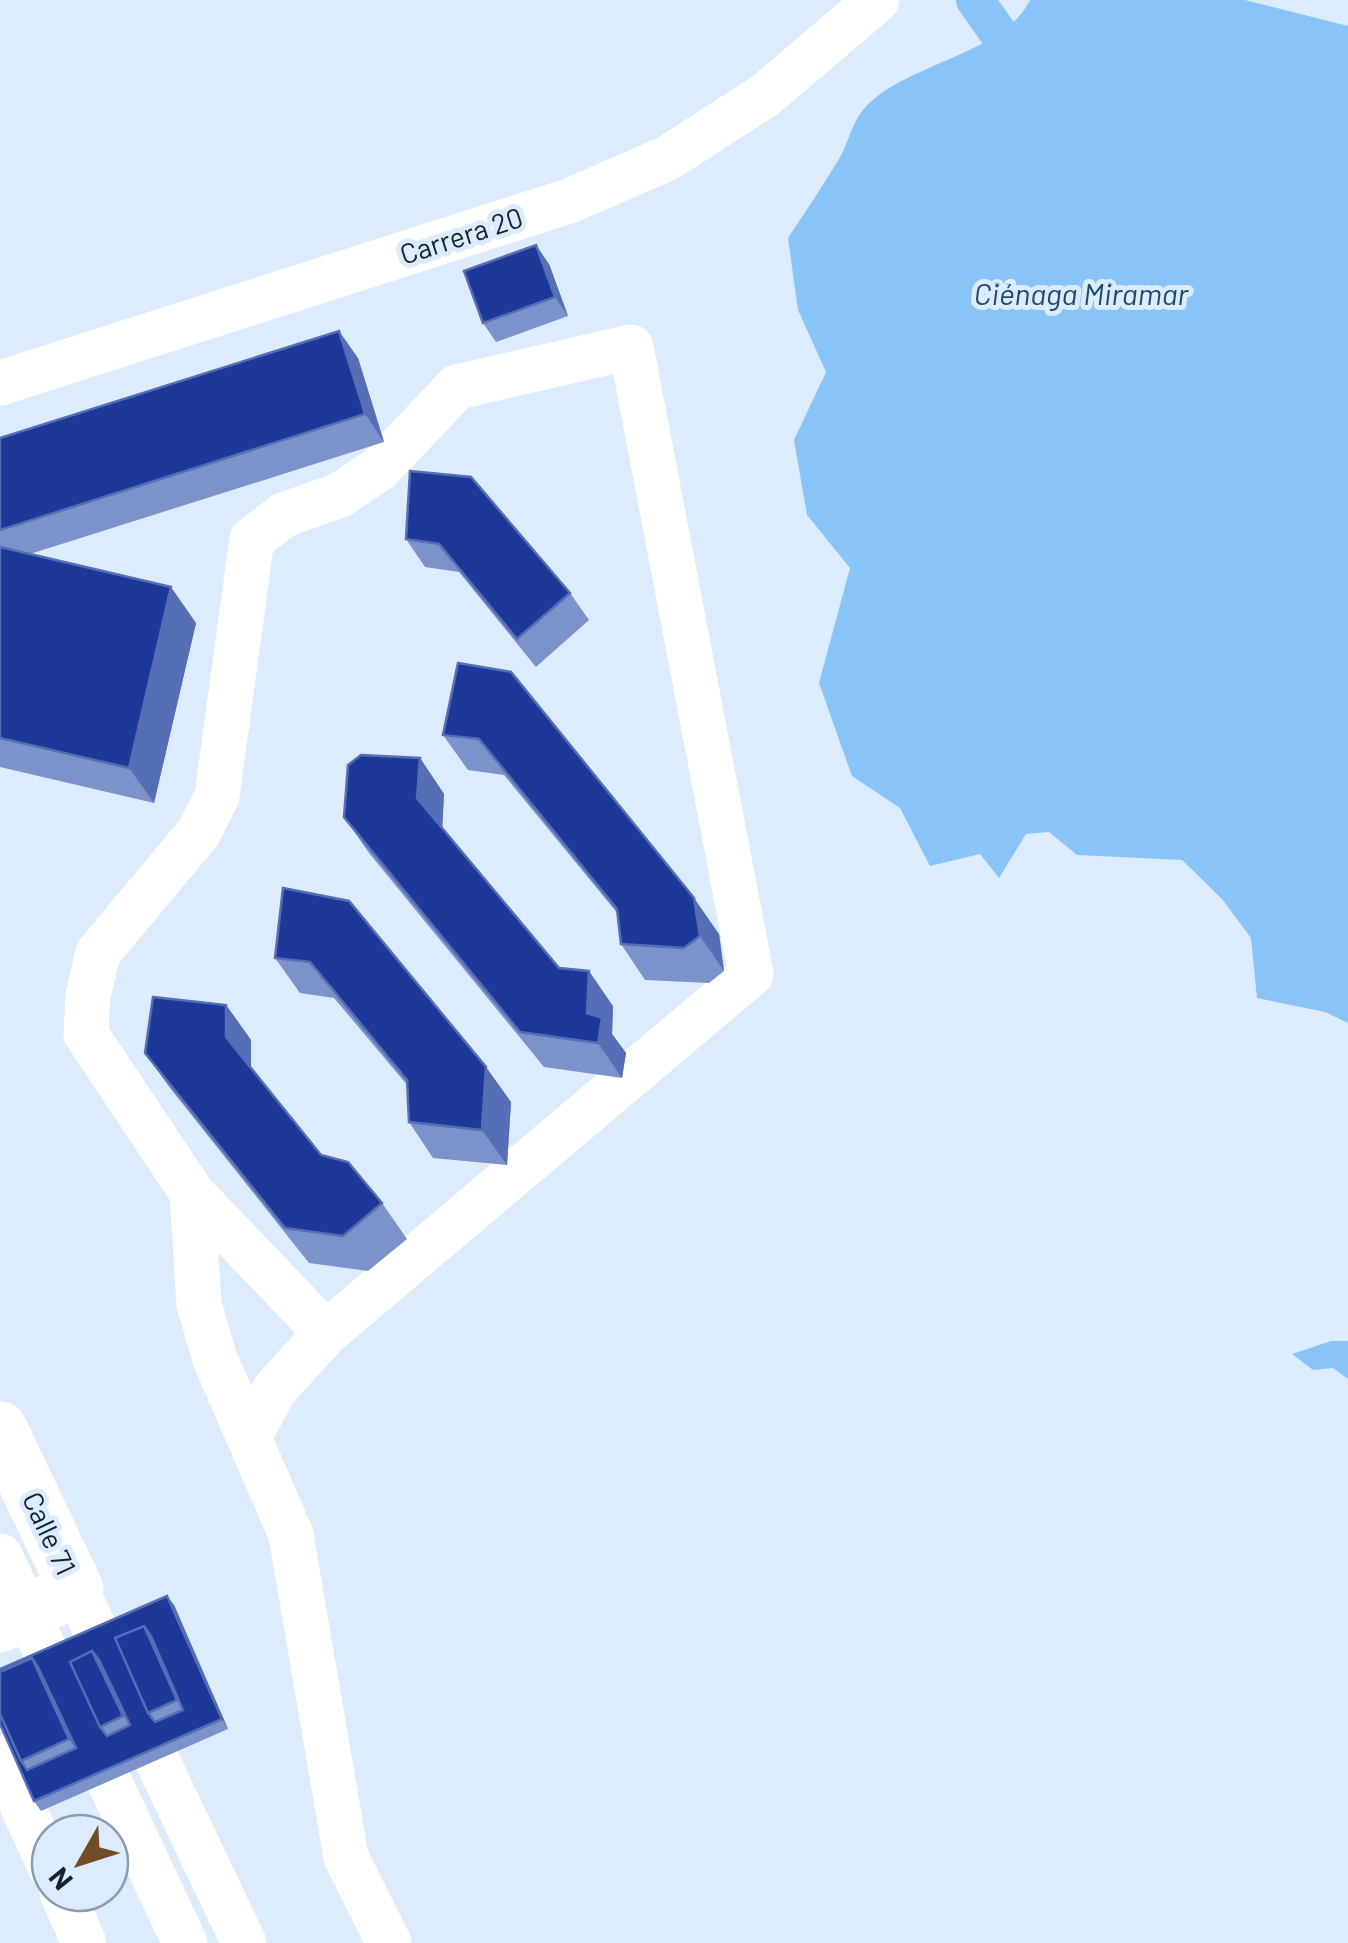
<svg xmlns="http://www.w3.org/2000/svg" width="1348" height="1943" font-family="Barlow,sans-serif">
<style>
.water{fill:#89c4f8}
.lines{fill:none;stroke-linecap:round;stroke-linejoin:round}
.canal{stroke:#89c4f8;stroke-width:38}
.minor{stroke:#fff;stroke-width:45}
.major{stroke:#fff;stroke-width:55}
.wall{fill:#7c92ca}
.shaded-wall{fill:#566eb6}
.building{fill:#1c3898;stroke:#566eb6;stroke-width:2.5;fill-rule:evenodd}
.labels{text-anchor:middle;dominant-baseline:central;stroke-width:10;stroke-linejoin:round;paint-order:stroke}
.street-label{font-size:28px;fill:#142331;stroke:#dcecfc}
.water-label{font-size:30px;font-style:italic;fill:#204b6e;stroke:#dcecfc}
</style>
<rect width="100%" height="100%" fill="#dcecfc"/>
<path class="water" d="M1030,0H1245L1348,26V1023L1325,1012L1257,998L1251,938L1222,899L1182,860L1077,855L1049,832L1026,834L999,878L980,854L930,866L900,808L852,776L819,683L850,568L807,515L794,440L826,372L798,310L788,238C805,212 823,186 839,159C848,144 852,123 863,110C901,64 1004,55 1030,0Z
M1331,1341H1348V1379L1333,1368L1313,1370L1292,1354Z"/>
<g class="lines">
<path class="canal" d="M975,0L999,34"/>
<path class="minor" d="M0,383L569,201L668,158L764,96L877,0
M192,1193L199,1304L215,1359L291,1535L346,1857L389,1943
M250,1435L275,1389L326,1333L751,974L631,347L457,387L379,469L340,495L284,515L252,539L217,796L199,832L98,953L88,996L86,1034L192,1193L326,1333
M0,1556L49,1659
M76,1589L99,1638
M0,1757L50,1867
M157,1760L244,1943
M109,1781L185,1943
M62,1893L84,1943"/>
<path class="major" d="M0,1429L76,1589L0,1625"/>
</g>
<path class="wall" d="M549,264L568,316L496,342L483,323Z
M358,358L384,442L30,554L196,623L154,803L0,767V438Z
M410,471L570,593L589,620L536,667L459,572L425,567L406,539Z
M458,663L719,934L724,971L709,983L645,980L621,944L618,914L504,775L468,770L443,735Z
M420,758L444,794L442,828L559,968L613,1006L612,1034L626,1053L622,1078L544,1067L369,853L344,817Z
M283,888L511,1102L507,1165L433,1158L409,1122L408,1086L334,998L300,993L275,958Z
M226,1005L251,1040V1068L321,1155L382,1203L407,1239L368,1271L309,1263L170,1088L145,1053Z
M174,1605L228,1729L41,1811L34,1801L0,1724Z"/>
<path class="shaded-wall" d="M536,245L549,264L568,316L555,297Z
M339,331L358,358L384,442L365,414Z
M171,587L196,623L154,803L129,768Z
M420,758L444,794L442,833L417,798Z
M694,898L719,934L724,971L700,936Z
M589,971L613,1006L612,1034L626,1053L622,1078L598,1043L587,1013Z
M226,1005L251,1040V1072L226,1037Z
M486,1067L511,1102L507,1165L482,1130Z
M167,1596L174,1605L228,1729L222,1719Z
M144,1626L157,1645L190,1719L177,1700Z
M32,1658L45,1676L82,1758L69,1739Z"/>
<path class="building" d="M536,245L555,297L483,323L464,271Z
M339,331L365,414L0,530V438Z
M410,471L471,477L570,593L517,639L439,544L406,539Z
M0,547L171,587L129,768L0,738Z
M458,663L511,672L694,898L700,936L684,948L621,944L617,909L479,739L443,735Z
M361,755L420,758L417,798L559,968L589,971L587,1013L602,1018L598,1043L520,1032L344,817L348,765Z
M283,888L349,901L486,1067L482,1130L409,1122L407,1080L310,962L275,958Z
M153,997L226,1005V1037L321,1155L348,1162L382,1203L343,1236L285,1228L145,1053Z
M167,1596L222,1719L34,1801L0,1724V1714L21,1761L27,1770L76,1748L38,1667L32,1658L0,1672V1669ZM144,1626L151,1636L183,1710L155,1722L148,1713L115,1638ZM92,1651L99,1660L130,1725L107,1736L100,1727L70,1662Z
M144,1626L177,1700L148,1713L115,1638Z
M92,1651L123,1716L100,1727L70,1662Z
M32,1658L69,1739L21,1761L0,1714V1672Z"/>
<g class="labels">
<g class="street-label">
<text transform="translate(461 235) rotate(-18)">Carrera 20</text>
<text transform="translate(50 1533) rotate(65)">Calle 71</text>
</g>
<g class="water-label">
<text x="1081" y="293">Ciénaga Miramar</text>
</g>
</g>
<g transform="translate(80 1863) rotate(231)"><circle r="48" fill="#dcecfc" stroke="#8c9cab" stroke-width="2.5"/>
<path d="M0-8L18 38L0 25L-18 38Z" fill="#714d27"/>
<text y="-15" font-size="28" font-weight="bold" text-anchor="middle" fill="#142331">N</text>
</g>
</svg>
